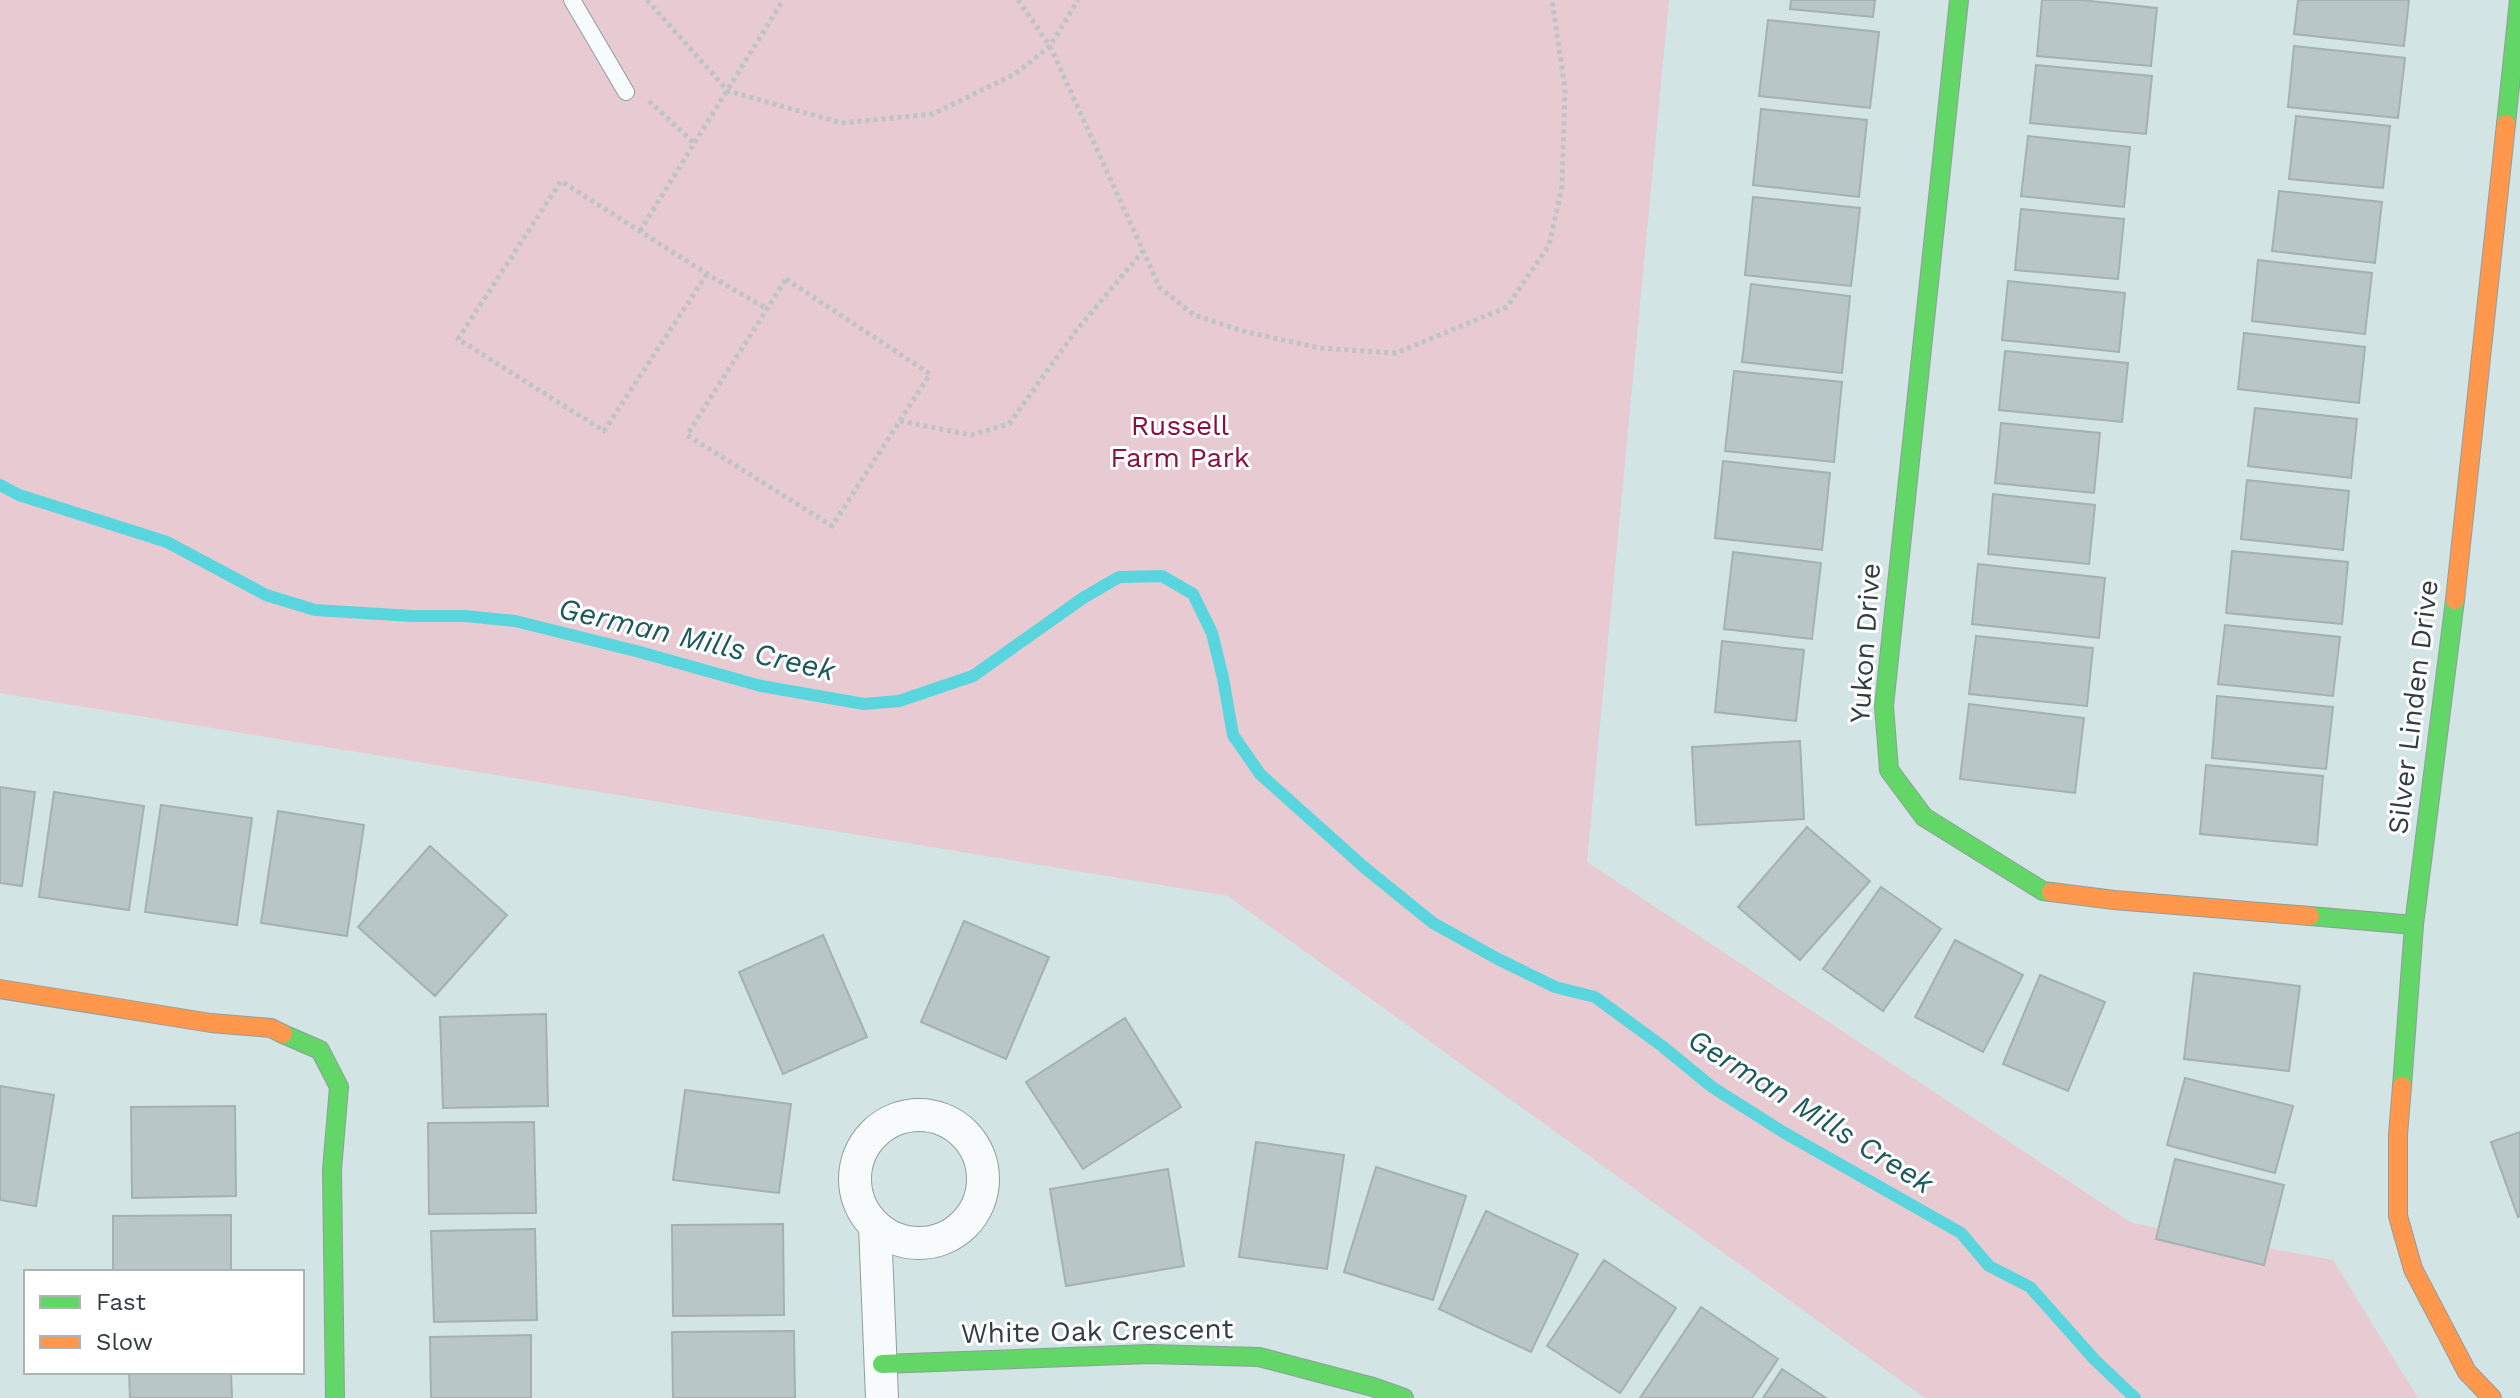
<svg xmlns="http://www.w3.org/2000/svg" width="2520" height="1398" font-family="'Work Sans',sans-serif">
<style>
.green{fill:#e8cad2}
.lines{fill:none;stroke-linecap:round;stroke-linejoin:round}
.stream{stroke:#58d5dd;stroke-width:12}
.building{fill:#b9c6c7;stroke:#a4b1b2;stroke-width:2}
.lane-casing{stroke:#909d9e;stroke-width:18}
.street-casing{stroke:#909d9e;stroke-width:34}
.fast-casing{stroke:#909d9e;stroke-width:20}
.slow-casing{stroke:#909d9e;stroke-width:20}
.path{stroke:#bec4c5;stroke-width:5;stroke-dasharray:4 4;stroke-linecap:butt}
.lane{stroke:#f8fbfb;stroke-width:16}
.street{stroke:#f8fbfb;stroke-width:32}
.fast{stroke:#63d668;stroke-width:18}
.slow{stroke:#ff974d;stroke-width:18}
.labels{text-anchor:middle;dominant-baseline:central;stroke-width:6;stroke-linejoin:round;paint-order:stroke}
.park-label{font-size:28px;fill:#8c103f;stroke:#fff}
.street-label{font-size:28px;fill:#323e3f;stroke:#fff}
.water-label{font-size:30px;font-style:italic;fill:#1a5a5e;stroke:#fff}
</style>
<rect width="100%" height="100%" fill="#d3e4e5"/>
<path class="green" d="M0,0H1669L1587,862L2132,1223L2333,1260L2418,1398H1925L1228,896L0,693Z"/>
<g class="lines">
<path class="stream" d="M0,485L19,495L167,542L266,595L315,610L412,616H465L515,621L636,651L761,686L864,704L899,701L973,676L1083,598L1119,577L1162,576L1193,594L1212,633L1223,678L1233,735L1260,774L1365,868L1433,923L1496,958L1555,987L1595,997L1662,1046L1712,1087L1783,1132L1961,1233L1989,1266L2030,1287L2094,1359L2135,1398"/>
</g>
<path class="building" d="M1791,0H1875L1873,17L1790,9Z
M2042,0H2081L2157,8L2151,66L2037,56Z
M2298,0H2409L2404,46L2294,34Z
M1768,20L1879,32L1870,108L1759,96Z
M2294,46L2405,58L2398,118L2288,107Z
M2036,65L2152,76L2146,134L2030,123Z
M1761,109L1867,120L1859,197L1753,185Z
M2296,116L2390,126L2383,188L2289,179Z
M2028,136L2130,147L2124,207L2021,196Z
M2279,191L2382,202L2375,263L2272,251Z
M1753,197L1860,208L1851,286L1745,275Z
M2021,209L2124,219L2118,279L2015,270Z
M2258,260L2372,273L2365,334L2252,321Z
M2008,281L2125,293L2119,352L2002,340Z
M1751,284L1850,296L1842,373L1742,362Z
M2244,333L2365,347L2359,403L2238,389Z
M2005,351L2128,363L2122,422L1999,410Z
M1734,371L1842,382L1834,462L1725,451Z
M2255,408L2357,419L2351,478L2248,466Z
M2001,423L2100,433L2094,493L1995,483Z
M1723,461L1830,473L1822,550L1715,538Z
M2247,480L2349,491L2343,550L2241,539Z
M1993,494L2095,505L2089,564L1988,554Z
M2232,551L2348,562L2342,624L2226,613Z
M1733,552L1821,563L1812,639L1724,629Z
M1978,564L2105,578L2099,638L1972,624Z
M2225,625L2340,637L2333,696L2218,684Z
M1976,636L2093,648L2087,706L1969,694Z
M1722,641L1804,650L1796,721L1715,712Z
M2217,696L2333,707L2326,769L2212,758Z
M1969,704L2084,718L2075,793L1960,779Z
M1800,741L1804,819L1696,825L1692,747Z
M2206,765L2323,776L2317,845L2200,834Z
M0,787L35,792L22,886L0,883Z
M54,792L144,806L129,910L39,897Z
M161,805L252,818L237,925L145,912Z
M278,811L364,825L347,936L261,923Z
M1807,827L1870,881L1800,960L1738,907Z
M430,846L507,915L435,996L358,927Z
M1881,887L1941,929L1883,1011L1823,969Z
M964,921L1049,957L1006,1059L921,1022Z
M823,935L867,1037L783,1074L739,972Z
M1955,940L2023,975L1983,1052L1915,1017Z
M2194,973L2300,986L2289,1071L2184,1059Z
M2040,975L2105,1002L2068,1091L2003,1064Z
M546,1014L548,1106L443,1108L440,1017Z
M1125,1018L1181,1107L1083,1169L1026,1082Z
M2185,1078L2293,1106L2275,1173L2167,1145Z
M0,1086L54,1095L36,1206L0,1200Z
M685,1090L791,1104L779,1193L673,1180Z
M235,1106L236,1196L132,1198L131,1107Z
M534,1122L536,1213L429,1214L428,1123Z
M2520,1132V1216L2518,1217L2491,1142Z
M1256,1142L1344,1155L1327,1269L1239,1257Z
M2175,1159L2284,1185L2264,1265L2156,1239Z
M1376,1167L1466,1196L1433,1300L1344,1272Z
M1168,1169L1184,1266L1066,1286L1050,1189Z
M1486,1211L1578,1254L1531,1352L1439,1309Z
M231,1215V1272H113V1216Z
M783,1224L784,1315L673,1316L672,1225Z
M535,1229L537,1320L434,1322L431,1231Z
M1604,1260L1676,1308L1620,1393L1547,1346Z
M1701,1307L1778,1359L1752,1398H1640Z
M794,1331L795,1398H673L672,1332Z
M531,1335V1398H431L430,1337Z
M1782,1369L1826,1398H1763Z
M129,1372H231L232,1398H130Z"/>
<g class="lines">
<g class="lane-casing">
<path id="lane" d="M572,0L626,92"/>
</g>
<g class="street-casing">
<path id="street" d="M855 1179a64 64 0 1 1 128 0a64 64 0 1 1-128 0Z
M875,1226L882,1398"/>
</g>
<g class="fast-casing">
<path id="fast" d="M1959,0L1884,706L1889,770L1924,817L2043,891L2051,892
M2506,124L2519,0
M2310,916L2414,925
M283,1034L320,1050L339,1087L332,1170L335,1398
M2402,1086L2414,925L2455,600
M882,1364L1149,1354L1259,1357L1373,1387L1404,1398"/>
</g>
<g class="slow-casing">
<path id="slow" d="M2455,600L2506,124
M2051,892L2114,900L2310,916
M0,989L211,1023L271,1028L283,1034
M2402,1086L2398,1135V1216L2413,1269L2467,1372L2492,1398"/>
</g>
<path class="path" d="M647,0L728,91L842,123L933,114L1015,74L1050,46L1078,0
M1018,0L1050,46L1160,288L1194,315L1243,331L1319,348L1396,353L1507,307L1549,245L1562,187L1565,89L1552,0
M649,101L695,144
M640,231L783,0
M707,274L604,431L458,339L561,181L707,274L767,309
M786,279L930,374L832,526L687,435Z
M900,421L971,435L1009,424L1075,332L1143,251"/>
<use href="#lane" class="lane"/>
<use href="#street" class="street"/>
<use href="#fast" class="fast"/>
<use href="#slow" class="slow"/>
</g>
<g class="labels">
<g class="park-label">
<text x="1180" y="425">Russell<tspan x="1180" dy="32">Farm Park</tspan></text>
</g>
<g class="street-label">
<text transform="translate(1865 643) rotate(-86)">Yukon Drive</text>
<text transform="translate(2413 707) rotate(-83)">Silver Linden Drive</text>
<text transform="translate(1097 1331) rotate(-1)">White Oak Crescent</text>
</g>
<g class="water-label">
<text transform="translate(697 639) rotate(13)">German Mills Creek</text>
<text transform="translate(1811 1111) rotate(32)">German Mills Creek</text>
</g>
</g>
<rect x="24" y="1270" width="280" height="104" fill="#ffffff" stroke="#adb2b2" stroke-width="2"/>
<rect x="40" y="1296" width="40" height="12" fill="#63d668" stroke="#adb2b2" stroke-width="2"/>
<text x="96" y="1310" font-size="24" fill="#323e3f">Fast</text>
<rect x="40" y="1336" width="40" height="12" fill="#ff974d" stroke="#adb2b2" stroke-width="2"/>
<text x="96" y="1350" font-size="24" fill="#323e3f">Slow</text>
</svg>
